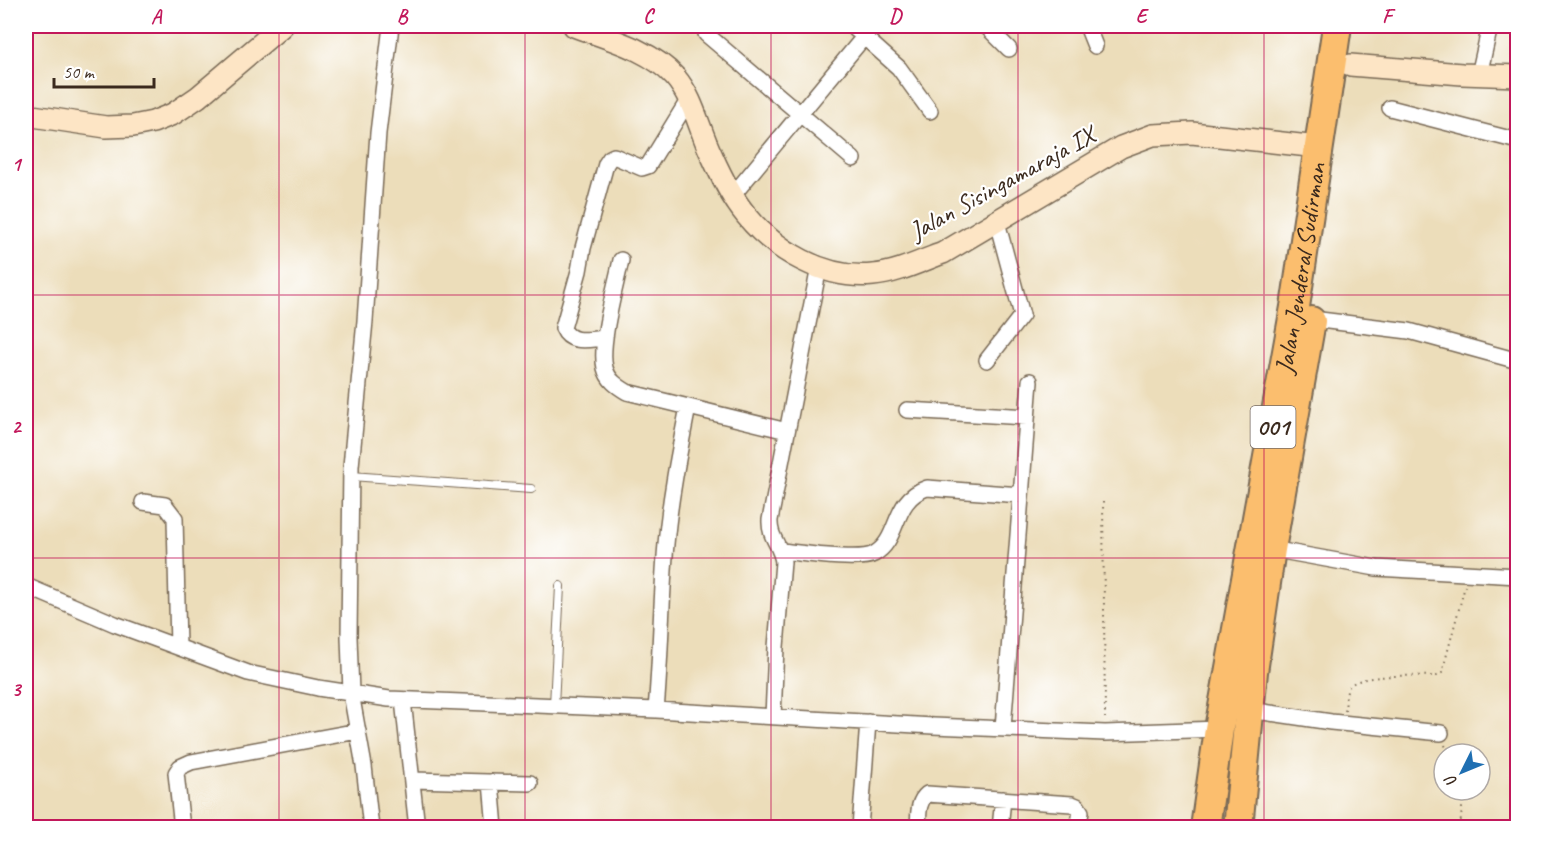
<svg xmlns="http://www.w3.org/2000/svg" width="1543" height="853" font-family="Caveat,sans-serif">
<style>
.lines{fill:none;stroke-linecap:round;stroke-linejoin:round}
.lane-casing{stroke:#796955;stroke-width:10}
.street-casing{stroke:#796955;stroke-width:18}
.secondary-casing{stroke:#796955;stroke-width:24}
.highway-casing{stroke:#796955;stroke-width:32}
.path{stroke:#796955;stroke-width:2;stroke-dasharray:1.5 4.5;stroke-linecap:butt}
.lane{stroke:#fff;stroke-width:8}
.street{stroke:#fff;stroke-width:15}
.secondary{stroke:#fde5c5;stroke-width:21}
.highway{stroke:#fbbe6e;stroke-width:28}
.grid{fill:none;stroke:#c2185b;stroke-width:1.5;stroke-opacity:0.55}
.labels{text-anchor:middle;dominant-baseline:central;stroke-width:4.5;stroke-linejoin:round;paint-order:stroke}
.shield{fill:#fff;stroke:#766a62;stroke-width:1.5}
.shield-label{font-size:24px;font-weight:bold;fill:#3b2a1e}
.street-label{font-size:26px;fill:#3b2a1e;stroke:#fff}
.neatline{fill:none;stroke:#c2185b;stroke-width:2}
.grid-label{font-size:20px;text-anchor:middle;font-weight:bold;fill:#c2185b}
</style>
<rect width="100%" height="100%" fill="#fff"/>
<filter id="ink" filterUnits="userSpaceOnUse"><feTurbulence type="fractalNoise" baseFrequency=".0167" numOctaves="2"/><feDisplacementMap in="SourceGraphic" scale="12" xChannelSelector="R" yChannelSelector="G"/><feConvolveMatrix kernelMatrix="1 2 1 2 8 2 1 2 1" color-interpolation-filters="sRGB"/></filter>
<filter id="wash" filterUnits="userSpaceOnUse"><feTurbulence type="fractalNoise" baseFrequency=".008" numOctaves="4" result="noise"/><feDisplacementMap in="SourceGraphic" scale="24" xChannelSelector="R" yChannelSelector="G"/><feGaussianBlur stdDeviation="1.35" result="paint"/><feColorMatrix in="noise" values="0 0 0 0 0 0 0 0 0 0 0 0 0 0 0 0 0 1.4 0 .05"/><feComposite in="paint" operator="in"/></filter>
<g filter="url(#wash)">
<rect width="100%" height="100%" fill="#ecddba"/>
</g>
<g filter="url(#ink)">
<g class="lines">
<g class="lane-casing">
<path id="lane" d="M351,476L531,489
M554,705L560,586"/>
</g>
<g class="street-casing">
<path id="street" d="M852,26L899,68L930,111
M986,26L1009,49
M1087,26L1095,46
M706,34L853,159
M1479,75L1490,26
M1390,108L1518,141
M733,195L873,26
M621,260C616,285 599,344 605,368C608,380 617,386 627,392L787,431
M1312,319L1409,331L1518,361
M605,338C589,339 570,345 563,328L579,271L583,248L606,164L610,158L614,156L642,168L648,166L689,99
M987,360L1022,315L997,222
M907,410L1027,417
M143,502L165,505L175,518L178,647
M1271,549L1376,568L1518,576
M782,551C801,553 859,562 874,554C901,539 891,500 927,488L1021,495
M26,586L115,624L248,673L318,688L389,699L656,710L933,726L1105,733L1219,729
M403,700L417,828
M656,710C661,655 661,599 666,544C670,498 679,453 688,407
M1250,710L1331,722L1441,733
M773,717L776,647L783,562C781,545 769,538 770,520L819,267
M1003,728L1030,381
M412,780L530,783
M491,782L495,828
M182,828L176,773L180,767L191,762L358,731
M371,828L364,766L351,693L349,637L351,466L365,321L378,133L391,26
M860,828L868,722
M918,828C919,816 917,802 927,794L1072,804L1077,806L1081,812L1078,828
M1000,828L1003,799"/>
</g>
<g class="secondary-casing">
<path id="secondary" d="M574,26C608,39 650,49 675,77C694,99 699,130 712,156C721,176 731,197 746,215C775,251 826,280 873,275C897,273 921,261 943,253L1121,147L1153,135L1192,133L1318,147
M1350,65L1462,74L1518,76
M26,115L106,127L133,126L153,122L173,114L198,97L282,26"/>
</g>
<g class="highway-casing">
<g id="highway">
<path id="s1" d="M1205,828L1219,729L1295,307L1337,26"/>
<path d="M1238,828L1253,672L1271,549L1311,321"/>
</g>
</g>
<path class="path" d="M1103,501L1105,718
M1345,711C1346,704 1345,693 1349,687C1358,673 1420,676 1437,676L1442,673L1465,586
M1445,745L1448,754
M1460,790L1463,798L1460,828"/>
<use href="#lane" class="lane"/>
<use href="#street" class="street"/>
<use href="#secondary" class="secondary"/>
<use href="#highway" class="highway"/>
</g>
</g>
<path class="grid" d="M279,26V828M525,26V828M771,26V828M1018,26V828M1264,26V828M26,295H1518M26,558H1518"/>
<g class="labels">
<rect class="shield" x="1250.5" y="406" width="45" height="42" rx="4.5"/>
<g class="shield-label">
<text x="1273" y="427">001</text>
</g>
<g class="street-label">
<text transform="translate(1002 183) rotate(-29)">Jalan Sisingamaraja IX</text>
<text stroke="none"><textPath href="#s1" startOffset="568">Jalan Jenderal Sudirman</textPath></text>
</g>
</g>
<rect width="1543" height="853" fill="none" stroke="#fff" stroke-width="66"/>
<g transform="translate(1462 772) rotate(227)"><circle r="28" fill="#ffffff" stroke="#b1aaa5" stroke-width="1.5"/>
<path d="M0-4.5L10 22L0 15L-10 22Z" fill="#1f6fb2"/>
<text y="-9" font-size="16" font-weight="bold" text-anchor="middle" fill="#3b2a1e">U</text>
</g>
<path d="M54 78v9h100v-9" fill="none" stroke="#3b2a1e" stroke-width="3"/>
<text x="63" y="78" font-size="18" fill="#3b2a1e" stroke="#ffffff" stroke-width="4.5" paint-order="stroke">50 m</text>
<rect x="33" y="33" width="1477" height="787" class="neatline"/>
<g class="grid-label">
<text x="156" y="23">A</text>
<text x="402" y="23">B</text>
<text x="648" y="23">C</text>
<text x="895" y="23">D</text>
<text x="1141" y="23">E</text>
<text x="1387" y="23">F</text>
<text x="16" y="171">1</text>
<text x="16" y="433">2</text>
<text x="16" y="696">3</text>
</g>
</svg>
